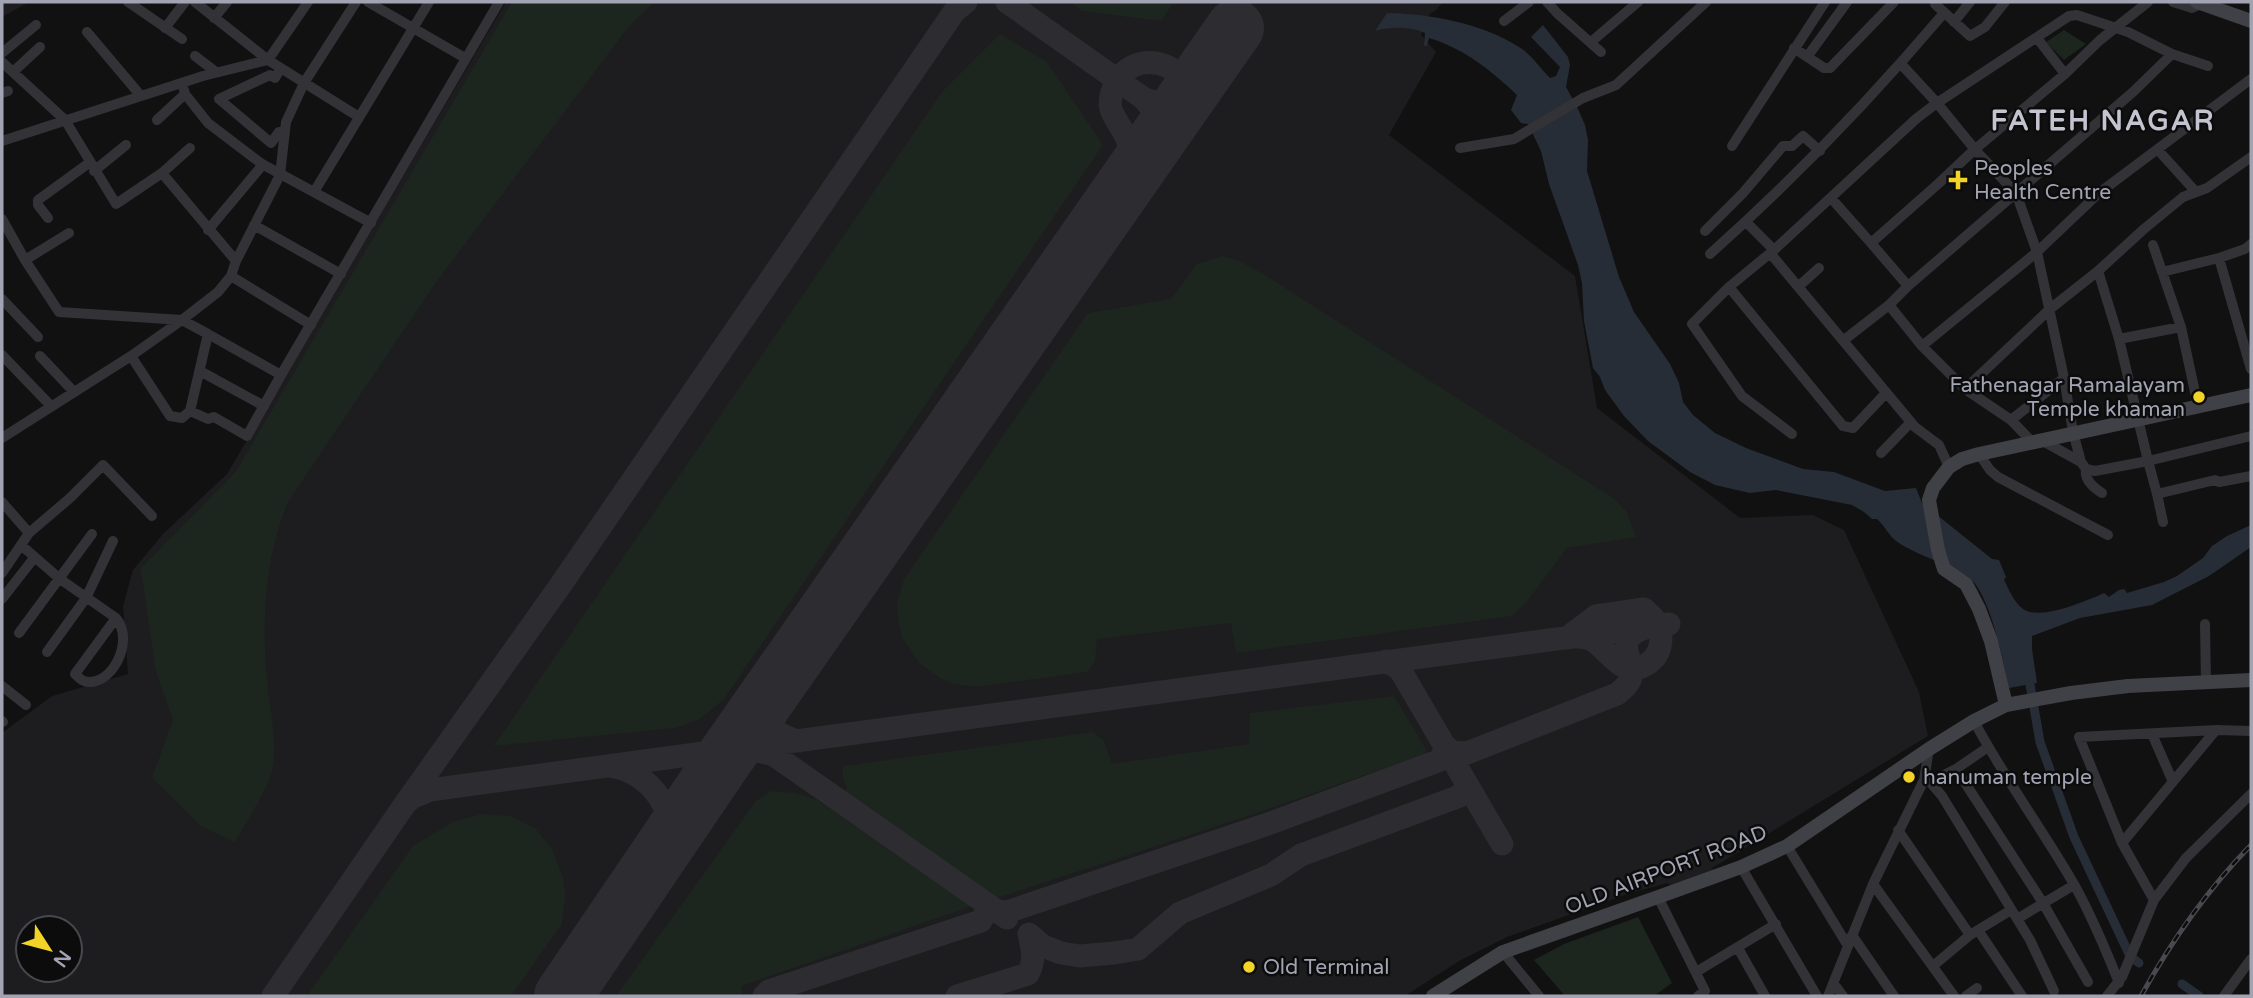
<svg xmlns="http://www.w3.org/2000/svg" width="2253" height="998" font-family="'Varela Round',sans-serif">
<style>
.built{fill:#1d1d1f;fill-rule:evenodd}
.green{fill:#1d251f}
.water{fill:#272d36}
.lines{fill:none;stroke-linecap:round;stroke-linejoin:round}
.canal{stroke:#272d36;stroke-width:9}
.taxiway{stroke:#2d2d31;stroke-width:23}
.runway{stroke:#2d2d31;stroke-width:58}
.street{stroke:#323237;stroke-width:10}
.secondary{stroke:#404047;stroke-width:14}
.rail-casing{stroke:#494950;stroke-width:5}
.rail{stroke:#0c0c0d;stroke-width:2.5;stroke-dasharray:8;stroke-linecap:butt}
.poi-dot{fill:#f3d328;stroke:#0c0c0d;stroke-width:2.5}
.labels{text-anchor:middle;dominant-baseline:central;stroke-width:5;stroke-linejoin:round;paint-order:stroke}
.poi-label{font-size:21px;fill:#a2a4b3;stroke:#0c0c0d;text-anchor:start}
.street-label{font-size:21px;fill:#a2a4b3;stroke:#0c0c0d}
.district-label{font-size:28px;font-weight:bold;letter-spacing:2px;fill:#c3c4cf;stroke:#0c0c0d}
</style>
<rect width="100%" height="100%" fill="#111112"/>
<path class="built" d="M2,2H29L2,17Z
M506,2H1443L1436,10L1430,14L1421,35L1436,52L1389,135L1575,276L1597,408L1740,518L1813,515L1844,530L1919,692L1928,736L1712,868L1714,871L1672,888L1668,883L1630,893L1507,937L1459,961L1405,996H2V733L52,696L128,674L123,606L133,570L163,534L227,474ZM28,928H70V970H28Z"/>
<path class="green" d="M512,2H655L630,25L434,285L288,502C264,559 262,620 267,681C270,710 278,742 272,771C269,787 244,826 235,842L201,826L152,778L173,720L156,672L141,568L235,473Z
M1070,2H1174L1161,21L1082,11Z
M2064,30L2086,44L2064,60L2046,42Z
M1000,34L1047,62L1103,145L724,699L700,719L675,728L494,746L942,92Z
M1223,256L1240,261L1265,275L1613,498L1627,512L1636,537L1567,548L1526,603L1512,616L1236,653L1231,623L1097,639L1095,662L1087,672L974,687L953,684L940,678L919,663L902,637L899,626L897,603L904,579L1088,313L1171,299L1197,264Z
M1394,696L1427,751L1425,754L1257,813L997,898L845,792L847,788L843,777V766L1093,732L1104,741L1112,764L1249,744L1250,713Z
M771,791L796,793L817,800L972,906L741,986L743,996H616L756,801Z
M482,814L510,816L536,829L552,849L563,877L565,897L562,924L511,996H307L413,846L453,822Z
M1638,917L1672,983L1654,996H1565L1534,960L1564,944Z"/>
<path class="water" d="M1387,13C1430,14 1482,23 1519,47C1531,54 1540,68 1550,78L1556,76L1560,67L1531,37L1543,25L1568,57L1570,65L1566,87L1578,109L1585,125L1588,140L1587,171L1619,277L1634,312L1670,364L1679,383L1683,402L1693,415L1715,433L1746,448L1803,469L1834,472L1885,491L1916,488L1922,503L1992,559L1999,560L2006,577L2004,580C2009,590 2014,602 2023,609C2040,621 2086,601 2104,593L2109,597L2119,590L2124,589L2127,593L2164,582L2177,576L2203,558L2212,546L2227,536L2251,525V547L2209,576L2152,605L2080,618L2032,636V649L2037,683L2009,688C2003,660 1991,600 1972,580C1960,568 1916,555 1899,543C1890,538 1885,526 1877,519H1872L1864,512L1852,505L1776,490L1750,493L1715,485L1690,472L1648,441L1624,416L1605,390L1600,377L1593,368L1584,321L1582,283L1578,265L1549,184L1541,151L1528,124L1521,123L1511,110L1517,95C1492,71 1463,48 1429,38L1427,46H1424L1425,33C1410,26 1391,27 1375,31Z"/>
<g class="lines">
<path class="canal" d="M2028,673L2040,742L2074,837L2130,956L2139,963
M2182,984L2199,996"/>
<path class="taxiway" d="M1007,2L1143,98C1161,106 1175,104 1191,92
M1143,98C1157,112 1159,126 1154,145
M1123,188C1130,174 1133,158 1128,142C1121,120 1100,112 1116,83C1140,39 1208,73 1189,118C1181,137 1142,168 1126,184
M1567,638L1596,616L1644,609C1654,618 1661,624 1661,637C1661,646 1658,656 1650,662C1624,682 1611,653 1594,641C1589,638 1583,637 1578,637
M1386,661L1398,668L1402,673L1502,844
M770,693C766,723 769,733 799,741
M1444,745L1452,752L1467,753L1617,694C1623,689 1630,684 1631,676C1635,657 1611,641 1645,628
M754,750L774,755L1007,918
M722,762L740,751L766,745L1669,624
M615,767C650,774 680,812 664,847
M407,802L413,797L430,790L718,751L732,745L738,741
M997,911L1007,912L1265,825L1438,761L1444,755V745
M273,996L405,804L562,583L954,12L966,2
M764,996L769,991L981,921L988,909L986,903
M957,996L1028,974C1036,960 1032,949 1029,934L1043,946L1061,953L1080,956L1114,953L1138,949L1180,913L1271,875L1301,855L1460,796L1466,786L1465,781"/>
<path class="runway" d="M563,996L722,762L1235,28"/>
<path class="street" d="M128,2L182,39
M195,2L268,60L359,117
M368,2L465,58
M1547,2L1557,13L1601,52
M2173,2L2192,8L2201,4
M1935,4L1970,36L1985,27L2005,2
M214,18L227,2
M1504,21L1529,2
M1954,22L1970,2
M165,28L185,2
M87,32L141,96
M2037,38L2065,74
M1591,42L1638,2
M1794,48L1824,68H1830L1894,2
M2,53L36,25
M195,56L216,72
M1807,57L1847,2
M2,62L65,120L116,204L162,173L190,148
M2208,66L2172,54L2128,32L2077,15L2069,16L1937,103L1977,152L2016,193L2037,252L2064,378L2073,432L2081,462L2086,469L2095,471L2148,461L2157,494L2215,480L2219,482L2251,476
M281,68L275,78L270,75L219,99L271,143L279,132H285
M13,72L40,47
M2,93L8,91
M185,94L208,123L262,164L371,223
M157,120L185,94L184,90
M2,141L203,76L268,60L308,2
M1732,146L1825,2
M1460,148L1514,139L1583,98L1616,85L1706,2
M2158,150L2196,192
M94,171L126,145
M162,173L236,261
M314,192L429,2
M1831,198L1871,243
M48,218L38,205V200L89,163
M2,219L25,260L59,312L182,320L208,334L190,411L182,418L170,416L131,356
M1746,222L1774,250L1917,118L1937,103L1901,64
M254,225L341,274
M208,230L260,168
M1705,231L1743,193L1783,146H1792L1803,136L1820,151
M2251,244L2245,249L2219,258L2251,369
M2153,245L2181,327L2198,406
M1774,250L1729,287L1692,324L1742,396L1792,434
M1770,253L1915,427L1939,445L1949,467
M1710,254C1794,179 1871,99 1944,13
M25,260L69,233
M2098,271L2119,339L2148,461L2251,436
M2162,272L2219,258
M231,276L311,325
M1799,286L1819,268
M1908,286L1871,243L1938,184L1974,150L2065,74L2100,40L2148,2
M1729,287L1843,426L1853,428L1886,393
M2,299L38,337
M1889,305L1922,346L1965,389L2050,309L2098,271L2144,229L2183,197L2207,188L2251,157
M208,334L281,375
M2119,339L2181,327
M1844,340L1889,305L1908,286L2133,92L2172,54
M1922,346L2037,252L2099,193L2251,79
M2,355L51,406
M40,356L74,392
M200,371L264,406
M1965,389L2011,420L2032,442
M190,411L208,419L214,417L247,436L281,375L499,2
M2011,420L2064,378
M2,438L131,356L182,320L218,292L231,276L236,261L280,175L286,122L304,83L356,2
M2041,440L2081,462
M1881,453L1911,422
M1979,454L1990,470L1998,477L2108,535
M2086,469C2084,480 2094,488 2102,493
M2157,494L2163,522
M2,502L29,533
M21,545L60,579L116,618C136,642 110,689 84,681C80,680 78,676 75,674L116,618
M2,573L29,533L70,498L103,465L152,516
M2,599L34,558
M2205,624L2206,682
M19,633L92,534
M47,652L86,598L113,541
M2,686L26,705
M2,721L3,722
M1974,721C2004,778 2043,830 2075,886C2092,917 2106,950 2119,983
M2152,734L2173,782
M1988,747L1956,769L2043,903L2088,982
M1956,769L1930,782L1942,796L2030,940L2054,991
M1898,830L1970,935
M2122,843L2216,730
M1787,846L1848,946
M1741,867L1817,996
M1873,884L1954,996
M1658,897L1705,991L1698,996
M2154,900L2122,843L2079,737L2216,730L2251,731
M2017,919L2074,885
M1978,930L2022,996
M1852,935L1894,996
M1738,948L1765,996
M1503,952L1539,996
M1933,966L1970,935L2011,910
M1696,972L1776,924
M1834,984L1843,996
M1828,996L1873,884L1924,780L1929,749
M1966,996L1977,988
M2107,996L2122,977L2154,900L2186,858L2251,794
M2224,996L2251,959"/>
<path class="secondary" d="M2197,2L2251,21
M2006,705L1991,641L1979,609L1966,584L1944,569L1938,550L1929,500L1933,488L1949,467L1962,459L1979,454L2251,395
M1433,996L1503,952L1658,897L1741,867L1787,846L1929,749L1974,721L2006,705L2071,693L2128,686L2251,680"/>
<g class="rail-casing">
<path id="rail" d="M2141,996C2172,940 2206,891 2251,845"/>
</g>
<use href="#rail" class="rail"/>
</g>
<g class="poi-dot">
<path d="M1954.5 169.5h7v7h7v7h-7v7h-7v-7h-7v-7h7z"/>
<circle cx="2199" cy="397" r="7"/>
<circle cx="1909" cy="777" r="7"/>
<circle cx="1249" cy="967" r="7"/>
</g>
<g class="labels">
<g class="poi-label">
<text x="1974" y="168">Peoples<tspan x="1974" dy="24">Health Centre</tspan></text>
<text x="2185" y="385" text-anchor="end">Fathenagar Ramalayam<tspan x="2185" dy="24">Temple khaman</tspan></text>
<text x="1923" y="777">hanuman temple</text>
<text x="1263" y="967">Old Terminal</text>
</g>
<g class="street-label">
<text transform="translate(1666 870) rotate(-21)">OLD AIRPORT ROAD</text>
</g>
<g class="district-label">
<text x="2103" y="121">FATEH NAGAR</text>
</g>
</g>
<rect width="2253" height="998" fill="none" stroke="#a2a4b3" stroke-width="7"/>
<g transform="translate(49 949) rotate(126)"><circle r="33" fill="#0c0c0d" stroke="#48494f" stroke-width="2"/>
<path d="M0-5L12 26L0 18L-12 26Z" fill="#f3d328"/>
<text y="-10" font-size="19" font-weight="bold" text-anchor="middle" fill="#a2a4b3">N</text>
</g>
</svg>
